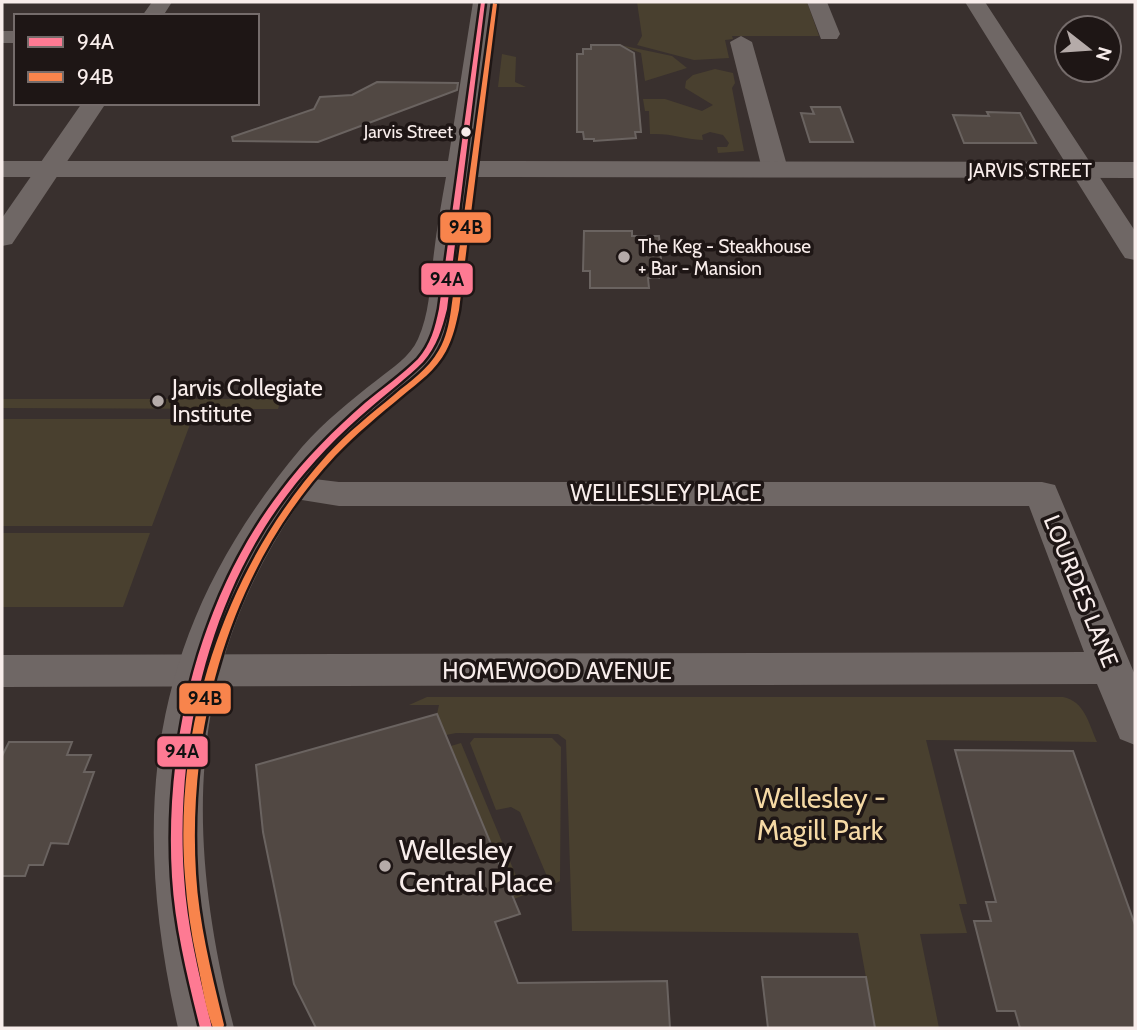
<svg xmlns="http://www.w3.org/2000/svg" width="1137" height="1030" font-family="Cabin,sans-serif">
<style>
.green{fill:#49402f}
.building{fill:#514843;stroke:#6a6360;stroke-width:2}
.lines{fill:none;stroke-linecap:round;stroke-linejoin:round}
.street{fill:#6f6765;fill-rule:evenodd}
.secondary{fill:#6f6765;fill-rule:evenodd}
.bus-1-casing{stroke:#1e1615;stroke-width:5}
.bus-2-casing{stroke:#1e1615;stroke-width:5}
.bus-1{fill:#fe7a93;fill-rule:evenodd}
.bus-2{fill:#f8844c;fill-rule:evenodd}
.bus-dot{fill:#f8edeb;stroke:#1e1615;stroke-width:2.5}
.poi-dot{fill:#b5aba9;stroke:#1e1615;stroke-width:2.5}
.labels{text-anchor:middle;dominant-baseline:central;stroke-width:7;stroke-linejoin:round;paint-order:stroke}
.far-bus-label{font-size:18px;fill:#f8edeb;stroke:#1e1615;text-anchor:end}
.far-street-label{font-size:19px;fill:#f8edeb;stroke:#1e1615}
.far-poi-label{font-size:19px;fill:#f8edeb;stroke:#1e1615;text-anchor:start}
.poi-label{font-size:23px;fill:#f8edeb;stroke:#1e1615;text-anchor:start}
.street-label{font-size:23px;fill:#f8edeb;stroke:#1e1615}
.near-park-label{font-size:28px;fill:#f5d9a5;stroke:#1e1615}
.near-poi-label{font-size:28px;fill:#f8edeb;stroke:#1e1615;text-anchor:start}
.line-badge{stroke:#1e1615;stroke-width:2.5}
.pale-badge-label{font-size:19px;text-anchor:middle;font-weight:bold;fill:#111}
</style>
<rect width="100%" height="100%" fill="#39302e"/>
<path class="green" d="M637,2H807L819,36H732L733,39L725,40L729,58L694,60L637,45L642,36Z
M620,45L672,56L687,68L645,81L641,53Z
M502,54L516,57L515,82L526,87H498Z
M715,69L733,73L735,83L732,88L744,151L718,153L717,147H727L729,143L723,135L710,132L702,135L703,140C682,139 673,133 650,134L649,111H645L643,99H665L702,111L713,105L685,88L686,81L693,75Z
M2,399H281L278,409L2,408Z
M2,419H192L152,526H2Z
M2,533H150L123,607H2Z
M427,697H1063C1085,702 1088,722 1097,742L926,740L967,904H959L967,933L920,934L939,1028H875L858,933L572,931L566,740L558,734L456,733L446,735L437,714L439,705H409Z
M474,738H552L561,747L560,881L551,886L520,812L511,807L496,810L470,743Z
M461,743L524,895L514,899L451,746Z"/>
<path class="building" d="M591,45H620L634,53L641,132H635L636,138L594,141V139H584L583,132H577V54H583V49H591Z
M377,82L458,83L457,90L318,142L233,141L232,137L314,109L320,97L352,95Z
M811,107H840L853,142H810L801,113L814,114Z
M987,112L1020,113L1036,143H964L953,115L989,116Z
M584,231H632V236H659L662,271H658L659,278H648L649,288H590V271H583Z
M437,714L520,914L495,922L518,983L667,981L670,1028H316L294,984L263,832L256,765Z
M9,742H72L67,755H91L84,772H94L68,844L51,843L43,865H29L25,876H2V756Z
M955,750L1073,751L1135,925V1028H1020L1015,1011H997L974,921H991L986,902H996Z
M762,977H866L875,1028H768Z"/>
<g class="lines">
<path class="street" d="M152,2H172L163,16H142Z
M807,2H827L840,34L837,39H821Z
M965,2H985L1135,231V260L1125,258L1121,252Z
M2,31H16V43H2Z
M741,36L752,42L788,169L784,174H766L762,169L730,42Z
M82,103H106L12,244L2,246V218Z
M290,476L339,482H1042L1055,485L1135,675V745L1120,739L1097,684L2,687V655L1084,652L1029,506H339L277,496L272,488L277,480Z"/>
<path class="secondary" d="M473,2H494L474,161L1135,162V178L473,177C469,206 465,234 463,262C460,288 461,315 451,340C433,382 360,424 329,463C187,639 180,817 234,1028H178C127,804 151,626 302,447C324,422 351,400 377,380C392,368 410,357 418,339C429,315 430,287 433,261C436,233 441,205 446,177H2V161H448Z"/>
<g class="bus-1-casing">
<path id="bus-1" d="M481,2H485L447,309C442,329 437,346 423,362C407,378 388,392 371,407C340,433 311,463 287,495C207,600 175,747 184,877C187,928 200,978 212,1028H200C188,979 175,928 172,877C164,744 199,598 281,491C305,459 334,430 365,403C383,388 402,375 418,359C431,344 435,328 439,309Z"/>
</g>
<g class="bus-2-casing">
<path id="bus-2" d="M493,3L497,4L459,310C456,324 453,338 446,351C436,370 419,382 402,396C379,415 356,434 335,456C231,567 187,724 196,874C199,925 212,975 224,1025L223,1028H213C205,1007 202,983 197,961C191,933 187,905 185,877C173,726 225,567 327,455C347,433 371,414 394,395C410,381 428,370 439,350C446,338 449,324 451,310Z"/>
</g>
<use href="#bus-1" class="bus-1"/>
<use href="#bus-2" class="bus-2"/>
</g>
<circle class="bus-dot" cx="466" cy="132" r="6"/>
<g class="poi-dot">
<circle cx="624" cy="257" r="7"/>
<circle cx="158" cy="401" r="7"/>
<circle cx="385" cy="866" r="7"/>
</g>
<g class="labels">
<g class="far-bus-label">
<text x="453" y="132">Jarvis Street</text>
</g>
<g class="far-street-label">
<text x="1030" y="170">JARVIS STREET</text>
</g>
<g class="far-poi-label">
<text x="638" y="246">The Keg - Steakhouse<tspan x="638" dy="22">+ Bar - Mansion</tspan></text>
</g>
<g class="poi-label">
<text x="172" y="388">Jarvis Collegiate<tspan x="172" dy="26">Institute</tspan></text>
</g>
<g class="street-label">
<text x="666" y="493">WELLESLEY PLACE</text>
<text transform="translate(1081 591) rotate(68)">LOURDES LANE</text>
<text x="557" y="671">HOMEWOOD AVENUE</text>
</g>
<g class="near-park-label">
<text x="820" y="798">Wellesley -<tspan x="820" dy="32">Magill Park</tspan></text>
</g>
<g class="near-poi-label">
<text x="399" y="850">Wellesley<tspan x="399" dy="32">Central Place</tspan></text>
</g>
</g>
<g class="line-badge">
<rect x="439" y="211" width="53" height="33" rx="7" fill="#f8844c"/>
<rect x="420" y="262" width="54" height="34" rx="7" fill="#fe7a93"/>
<rect x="178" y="682" width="54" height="33" rx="7" fill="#f8844c"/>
<rect x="156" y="735" width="53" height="33" rx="7" fill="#fe7a93"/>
</g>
<g class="pale-badge-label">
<text x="466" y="234">94B</text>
<text x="447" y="286">94A</text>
<text x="205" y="705">94B</text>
<text x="182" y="758">94A</text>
</g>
<rect width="1137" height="1030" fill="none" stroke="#f8edeb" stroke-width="7"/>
<rect x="14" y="14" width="245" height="91" fill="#1e1615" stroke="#756c6b" stroke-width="2"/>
<rect x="28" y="37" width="35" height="10" fill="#fe7a93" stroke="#756c6b" stroke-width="2"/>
<text x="77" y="49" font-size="21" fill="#f8edeb">94A</text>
<rect x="28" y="72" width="35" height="10" fill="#f8844c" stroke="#756c6b" stroke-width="2"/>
<text x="77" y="84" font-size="21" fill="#f8edeb">94B</text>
<g transform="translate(1088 49) rotate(107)"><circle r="33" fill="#1e1615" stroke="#756c6b" stroke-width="2"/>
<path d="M0-5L12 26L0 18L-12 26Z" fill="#b5aba9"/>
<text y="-10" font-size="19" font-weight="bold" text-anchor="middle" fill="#f8edeb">N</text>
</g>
</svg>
